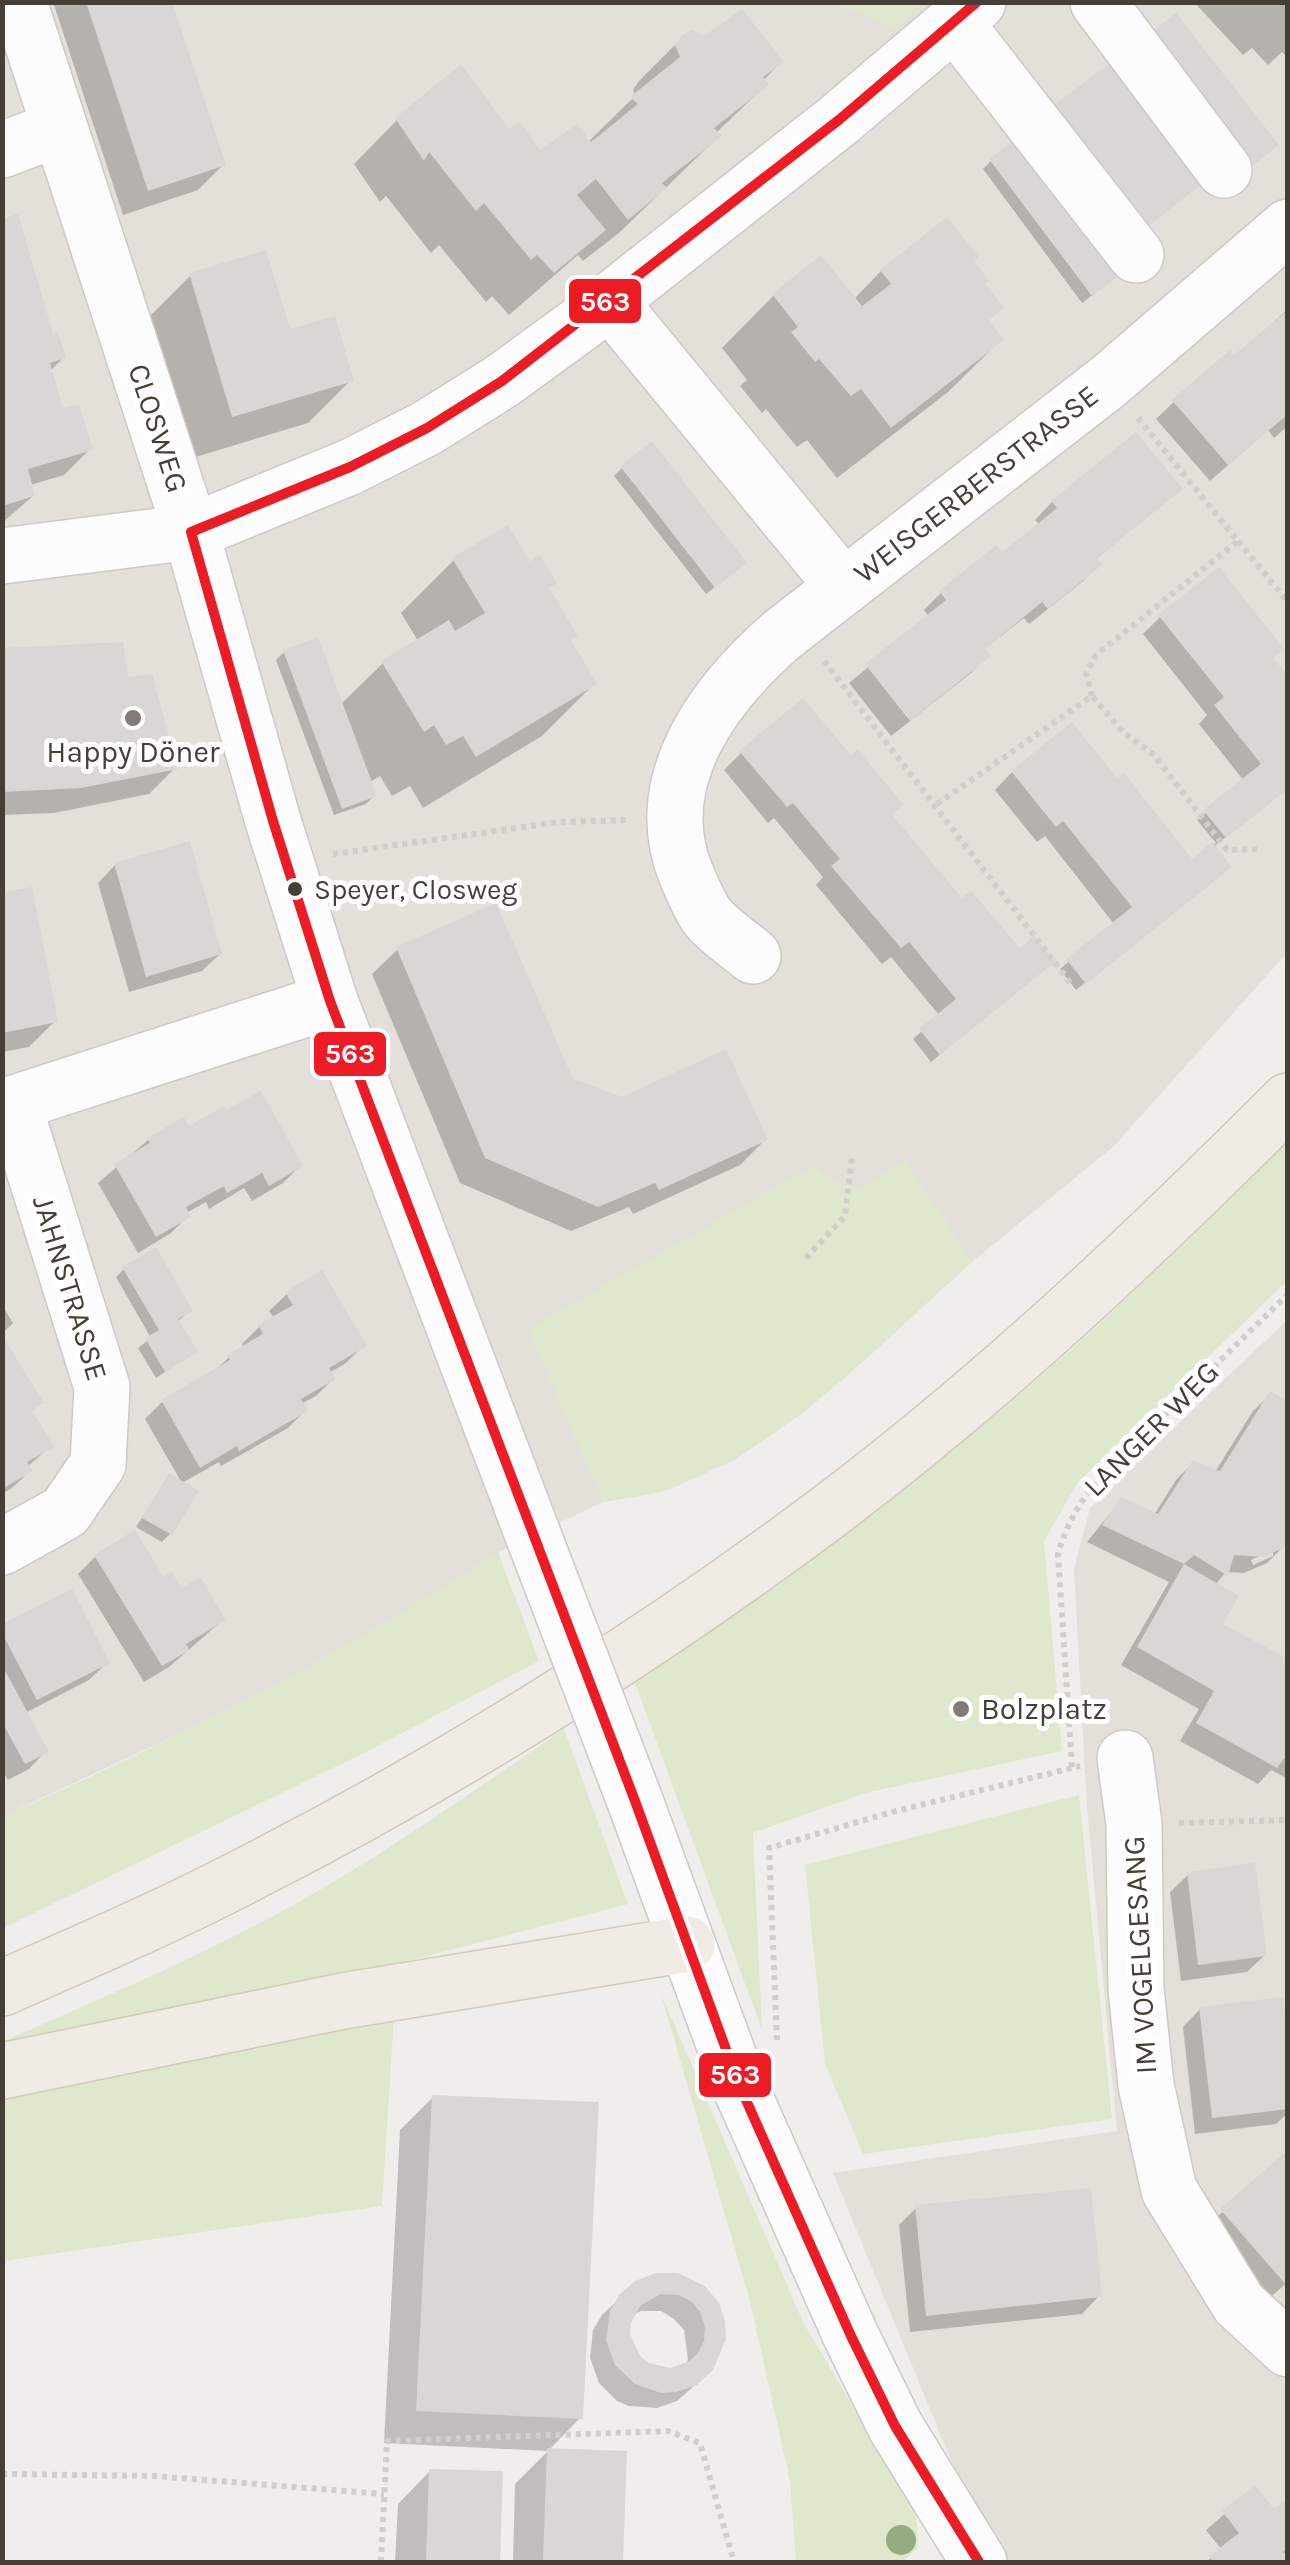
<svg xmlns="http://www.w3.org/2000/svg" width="1290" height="2565" font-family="Karla,sans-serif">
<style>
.residential{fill:#e3dfd9}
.green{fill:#dfe8cd}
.shadow{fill:#0003;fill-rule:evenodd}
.building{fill:#d9d7d3;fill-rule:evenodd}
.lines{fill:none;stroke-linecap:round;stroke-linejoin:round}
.minor-casing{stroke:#cccac7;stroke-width:58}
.major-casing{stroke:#d1c9ba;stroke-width:58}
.path{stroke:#d1cecb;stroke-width:6;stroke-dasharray:5 5;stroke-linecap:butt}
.minor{stroke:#fdfcfc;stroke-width:55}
.major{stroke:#f0ebe4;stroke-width:55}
.minor-bridge-casing{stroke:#cccac7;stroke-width:58;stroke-linecap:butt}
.minor-bridge{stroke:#fdfcfc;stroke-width:55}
.bus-1-casing{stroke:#fff;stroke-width:18}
.bus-1{stroke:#ec1b24;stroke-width:10}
.tree{fill:#96aa84}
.poi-dot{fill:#817c76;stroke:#fff;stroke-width:4}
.bus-dot{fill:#453f37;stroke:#fff;stroke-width:4}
.labels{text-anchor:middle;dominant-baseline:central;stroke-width:10;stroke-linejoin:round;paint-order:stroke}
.bus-label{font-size:28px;fill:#453f37;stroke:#fff;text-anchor:start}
.street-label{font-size:30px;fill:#453f37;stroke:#fff}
.poi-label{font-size:30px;fill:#453f37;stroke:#fff}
.line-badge{stroke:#fff;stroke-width:4}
.badge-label{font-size:28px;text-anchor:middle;font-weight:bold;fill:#fff}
</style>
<rect width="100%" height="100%" fill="#f0eeeb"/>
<path class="residential" d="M3,3H1287V953L1113,1147L973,1261L808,1409L736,1459L668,1490L603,1502L498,1552L402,1615L228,1711L3,1816Z
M1287,1320V2562H974L1002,2544L955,2470L833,2173L1117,2131L1087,1807L1074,1569L1090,1508Z"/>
<path class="green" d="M831,3H925L895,28Z
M1287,1140V1281L1078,1482L1044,1541L1062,1751L865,1793L753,1833L762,2030L635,1683C775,1583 916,1483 1047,1371C1131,1298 1209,1218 1287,1140Z
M905,1160L973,1261C880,1344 790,1443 671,1488C650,1496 625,1498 603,1502L528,1329L814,1165L835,1182L861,1189Z
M498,1552L539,1661L362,1754L3,1928V1816C175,1741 341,1655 498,1552Z
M564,1729L628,1904L277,1995L3,2053L2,2042C104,1997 207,1954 304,1899C394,1848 479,1787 564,1729Z
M1079,1795L1112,2119L863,2154L825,2064L805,1865Z
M661,1994L803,2322L916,2513L918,2548L903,2562H796L790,2481L750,2301Z
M394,2016L382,2206L3,2261V2088Z"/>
<path class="shadow" d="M53,2H170L223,165L198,190L123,215Z
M1194,2H1288V58L1282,52L1268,65L1252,48L1243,55Z
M683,37L781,62L763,81L766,85L716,133L719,136L620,232L583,261L578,255L509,315L492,296L486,302L439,245L431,253L386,196L380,202L354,164L397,120L509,132L540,153L588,142L635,96L633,90L639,81Z
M991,161L1111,281L1082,303L983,169Z
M2,222L63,358L50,371L62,411L90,449L64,475L30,485L33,496L2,523Z
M971,262L986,322L1001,340L948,392L837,478L807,440L797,447L766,409L762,413L740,386L747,380L722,348L774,295L853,300L881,271Z
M191,275L288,332L351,380L308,423L189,459L147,319Z
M1288,309V426L1274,438L1268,430L1210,481L1156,419L1174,402L1234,358Z
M1136,436L1179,489L1095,560L1099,565L1082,582L1029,624L1024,618L983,650L988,656L971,673L891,736L849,683L929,617L924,610L941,593L1002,556L1040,525L1035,520L1052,502Z
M622,468L736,571L706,594L614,476Z
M454,560L547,590L569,642L594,684L542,736L423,808L410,786L392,796L380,776L369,783L374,796L366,804L334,815L276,660L284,652L340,705L383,663L418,641L401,613Z
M1160,617L1271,659L1288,788L1213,847L1221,875L1076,990L1060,969L1114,924L1045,836L1037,842L995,790L1012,772L1116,782L1191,862L1216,843L1197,820L1244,781L1199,724L1207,715L1143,634Z
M2,650L126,680L175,768L149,794L54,813L2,815Z
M741,753L890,816L962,902L1043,970L931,1062L913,1039L939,1015L891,957L882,964L816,885L823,877L774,818L768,823L724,770Z
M115,865L220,954L202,971L129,992L98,883Z
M2,895L55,1021L29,1047L2,1052Z
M398,949L571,1081L622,1099L765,1140L740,1165L633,1214L629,1207L571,1231L460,1183L372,974Z
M183,1120L188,1130L300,1166L283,1183L252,1201L244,1188L209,1209L206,1202L186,1213L188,1216L171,1233L138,1253L98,1183L148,1140Z
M124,1269L190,1311L177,1322L195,1352L156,1378L138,1348L151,1338L116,1277Z
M287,1294L363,1346L346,1363L329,1373L333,1379L316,1396L301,1404L305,1411L288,1428L221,1466L219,1462L182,1483L145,1419L162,1402L213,1373L229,1357L244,1348L242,1344L259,1327L274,1318L269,1311Z
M2,1305L13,1323L2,1334Z
M2,1339L40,1403L30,1413L51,1446L27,1467L30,1471L12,1488L2,1494Z
M1271,1394L1285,1545L1267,1563L1244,1573L1226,1572L1215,1585L1219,1625L1288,1662V1779L1271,1770L1258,1784L1180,1741L1199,1709L1121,1665L1169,1582L1087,1542L1121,1500L1154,1515L1176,1480L1193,1463L1215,1472L1253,1411ZM1273,1550V1556L1253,1565L1251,1560Z
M169,1476L170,1534L162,1542L136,1527Z
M134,1534L162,1579L223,1620L169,1667L144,1682L78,1574L95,1557Z
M2,1627L107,1663L89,1680L25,1713L46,1751L29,1769L8,1780L2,1770Z
M1188,1875L1265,1955L1247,1972L1181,1981L1170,1892Z
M1200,2009L1288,2055V2113L1276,2124L1195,2134L1183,2027Z
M433,2097L580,2418L548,2451L624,2453L620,2562H513L515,2484L548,2451L384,2443L400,2130Z
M1288,2153V2282L1267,2300L1205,2228Z
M916,2208L1099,2296L1082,2314L910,2332L899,2225Z
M657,2276L722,2321L711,2368L693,2387L677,2401L657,2408L629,2406L617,2401L599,2383L590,2358L593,2330L602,2315L621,2297ZM641,2311H661L674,2319L684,2330L688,2360L684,2366L670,2371L658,2369L638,2358L631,2347L629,2323L632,2315Z
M430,2471L501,2473L497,2562H395L398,2504Z
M1255,2488L1274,2512L1288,2502V2550L1281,2555L1287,2562H1206L1222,2550L1206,2530Z"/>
<path class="building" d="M86,2H172L226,165L148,191Z
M742,9L784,62L763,77L769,85L714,128L722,136L662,183L667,188L628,220L596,179L577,195L606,230L554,273L537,255L531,260L484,203L476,211L429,152L424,161L395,118L461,64L509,129L520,122L540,150L577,124L591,142L638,104L630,97L680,57L675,45L682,35L693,30L704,36Z
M1176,13L1279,145L1247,170L1144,38Z
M1110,63L1202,184L1142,231L1049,109Z
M1020,136L1122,274L1092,296L989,159Z
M18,214L53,333L58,332L66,358L50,363L63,408L79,404L93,450L28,469L35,496L2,506V219Z
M947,217L979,257L974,261L989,281L985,284L1004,308L989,320L1004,340L891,428L861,389L851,396L819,359L815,362L791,332L798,327L772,294L821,255L862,306L891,284L880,270Z
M266,250L290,329L335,316L354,381L232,417L189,273Z
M1288,310V414L1228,465L1172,400L1230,350L1234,355Z
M1136,432L1183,489L1097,558L1102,565L1048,609L1042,602L985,649L991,656L910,721L865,664L946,600L939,591L996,545L1002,552L1029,531L1057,508L1051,501Z
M652,441L747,563L715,588L620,466Z
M508,525L530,562L540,555L557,583L549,588L578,636L571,640L597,684L476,757L463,736L446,745L434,725L424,732L381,661L449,620L455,631L485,613L452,558Z
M1219,567L1284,649L1273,658L1288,676V789L1226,838L1203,810L1261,764L1214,705L1224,697L1158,615Z
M318,637L377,796L342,809L283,650Z
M123,642L128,677L152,674L178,769L81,788L2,792V648Z
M803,698L851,755L857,749L904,805L892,815L962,898L971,891L1020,948L1034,936L1055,962L940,1055L919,1029L956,999L909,942L901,948L831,866L840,859L793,803L787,807L739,751Z
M1072,722L1117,778L1124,773L1192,859L1212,842L1232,867L1086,984L1066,959L1132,907L1063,821L1056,827L1011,771Z
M190,841L222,954L146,977L114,863Z
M32,887L58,1022L2,1033V892Z
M496,903L573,1079L622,1097L726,1049L768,1140L659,1190L655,1183L598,1207L485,1158L396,947Z
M261,1091L303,1166L269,1186L262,1173L227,1193L224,1186L186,1207L191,1217L156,1237L114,1164L150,1143L147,1138L184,1117L189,1126L224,1106L226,1110Z
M156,1247L193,1311L178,1319L198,1352L165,1372L145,1338L159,1330L122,1267Z
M322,1270L367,1346L329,1368L336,1379L301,1399L308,1411L239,1451L237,1446L200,1468L161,1400L230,1360L227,1355L263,1334L258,1325L293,1305L285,1292Z
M2,1335L44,1403L32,1410L54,1447L27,1462L33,1471L2,1489Z
M1270,1391L1288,1401V1546L1263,1557L1234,1555L1228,1576L1194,1555L1184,1564L1239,1596L1223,1624L1288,1659V1753L1277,1768L1196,1723L1214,1691L1137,1647L1184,1564L1102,1525L1121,1497L1158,1514L1193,1460L1220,1471Z
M169,1473L199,1491L172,1535L142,1518Z
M135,1530L163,1576L171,1571L182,1588L200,1577L226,1620L186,1644L190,1650L162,1666L94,1555Z
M72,1589L110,1663L37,1700L2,1633V1624Z
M2,1665L49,1752L25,1764L2,1722Z
M1255,1863L1267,1956L1198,1965L1187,1872Z
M1283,1997L1288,2034V2109L1212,2118L1199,2007Z
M432,2095L599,2102L583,2419L416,2411Z
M1288,2150V2287L1220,2209Z
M1091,2188L1102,2297L926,2316L915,2205Z
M656,2273H678L705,2286L719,2303L725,2321L726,2339L713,2370L697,2385L676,2392L661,2393L635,2384L615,2365L606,2340L610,2311L619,2295L635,2281ZM661,2294L679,2295L692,2302L700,2312L705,2327L704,2341L698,2353L690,2361L670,2368L649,2363L640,2356L630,2334L631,2323L641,2305Z
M547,2448L627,2451L623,2562H543Z
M429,2469L503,2471L500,2562H426Z
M1255,2485L1274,2509L1288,2498V2549L1283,2552L1288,2562H1213L1209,2556L1239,2533L1222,2511Z"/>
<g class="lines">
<g class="minor-casing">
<path id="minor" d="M19,2L191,532L273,821L330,1001L533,1535
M1098,2L1224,170
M955,23L1136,255
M2,150L60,128
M609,301L844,587
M2,556L191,532L350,467L427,428L502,381L583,322L840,119L978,2
M753,956C738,943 718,931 706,915C698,903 692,888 686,874C648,780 715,693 783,634L1109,381L1288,227
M2,1107L330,1001
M2,1547L65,1512L98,1464L102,1387L14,1106
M1125,1758L1134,1824L1136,1989L1146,2085L1169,2190L1239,2304L1288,2349
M635,1801L738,2082L851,2336L895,2426L979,2562"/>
</g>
<g class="major-casing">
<path id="major" d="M2,1988C89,1950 177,1912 260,1868C456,1768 660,1639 835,1507C997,1384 1144,1245 1288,1101
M2,2071L343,2001L687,1944"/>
</g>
<path class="path" d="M1238,541L1288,602
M824,661L1072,985
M1092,696L1086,674L1096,655L1238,541L1138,418
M937,804L1092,696L1123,732L1154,755L1227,850L1262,849
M333,854L559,822L629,820
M806,1258L845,1216L852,1157
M1072,1767L1058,1554C1067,1523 1080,1501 1101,1477L1288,1294
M1179,1823L1288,1820
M777,2040L769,1848L892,1812L1080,1766
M2,2474L154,2476L384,2494
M381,2562L387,2441L668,2431L700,2443L734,2562"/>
<use href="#minor" class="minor"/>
<use href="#major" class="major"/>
<g class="minor-bridge-casing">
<path id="minor-bridge" d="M533,1535L635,1801"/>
</g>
<use href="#minor-bridge" class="minor-bridge"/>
<g class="bus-1-casing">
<path id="bus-1" d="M191,532L273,821L330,1001L635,1801L738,2082L851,2336L895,2426L979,2562
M191,532L350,467L427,428L502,381L840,119L977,2"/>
</g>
<use href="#bus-1" class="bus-1"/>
</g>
<circle class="tree" cx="901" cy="2540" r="15"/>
<g class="poi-dot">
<circle cx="133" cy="718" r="10"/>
<circle cx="961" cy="1709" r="10"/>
</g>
<circle class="bus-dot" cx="295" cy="889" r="9"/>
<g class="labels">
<g class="bus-label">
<text x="314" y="889">Speyer, Closweg</text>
</g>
<g class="street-label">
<text transform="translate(158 428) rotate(72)">CLOSWEG</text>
<text transform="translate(976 484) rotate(-38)">WEISGERBERSTRASSE</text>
<text transform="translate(70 1288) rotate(73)">JAHNSTRASSE</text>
<text transform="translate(1151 1429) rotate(-45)">LANGER WEG</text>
<text transform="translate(1140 1955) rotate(-93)">IM VOGELGESANG</text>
</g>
<g class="poi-label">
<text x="133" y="752">Happy Döner</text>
<text x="981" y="1709" text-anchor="start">Bolzplatz</text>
</g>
</g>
<g class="line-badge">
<rect x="567" y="277" width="76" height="48" rx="10" fill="#ec1b24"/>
<rect x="312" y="1030" width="76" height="48" rx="10" fill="#ec1b24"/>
<rect x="697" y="2051" width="76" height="48" rx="10" fill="#ec1b24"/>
</g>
<g class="badge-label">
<text x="605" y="311">563</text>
<text x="350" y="1063">563</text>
<text x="735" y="2084">563</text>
</g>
<rect width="1290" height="2565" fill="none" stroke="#453f37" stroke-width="10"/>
</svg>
